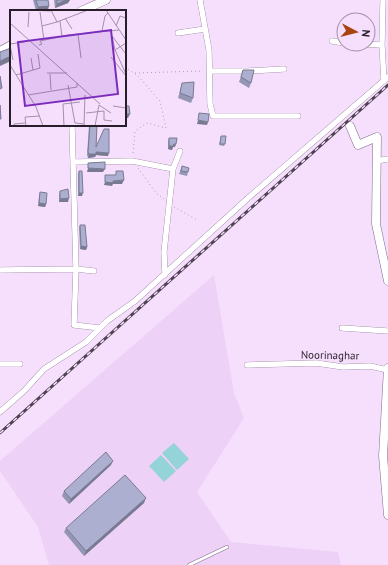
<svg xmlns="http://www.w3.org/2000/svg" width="388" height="565" font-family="'PT Sans',sans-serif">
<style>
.built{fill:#eed1f7}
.water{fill:#94d3d8}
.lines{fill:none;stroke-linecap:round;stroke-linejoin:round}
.lane-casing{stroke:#826d89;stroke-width:4}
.street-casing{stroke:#826d89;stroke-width:6}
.secondary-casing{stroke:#826d89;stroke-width:9}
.path{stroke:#af9db5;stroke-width:1;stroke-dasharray:1 3;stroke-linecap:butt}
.lane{stroke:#fff;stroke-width:3}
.street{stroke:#fff;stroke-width:5.5}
.secondary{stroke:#fff;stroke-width:8}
.rail-casing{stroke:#4f4352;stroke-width:3}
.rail{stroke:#f6defd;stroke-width:1.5;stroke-dasharray:4.5;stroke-linecap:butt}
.wall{fill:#9596b4}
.shaded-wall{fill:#797a92}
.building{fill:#adafd1;stroke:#797a92}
.labels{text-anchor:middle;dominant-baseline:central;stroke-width:3;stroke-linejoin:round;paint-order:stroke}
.street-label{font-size:11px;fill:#271e29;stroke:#f6defd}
.inset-road{fill:none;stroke:#a391a8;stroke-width:1}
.view{fill:#7b2cbf;fill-opacity:0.15;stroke:#7b2cbf;stroke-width:2}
.inset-edge{fill:none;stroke:#271e29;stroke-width:2}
</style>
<rect width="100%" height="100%" fill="#f6defd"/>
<path class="built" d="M214,275L234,393L244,418L197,492L231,542L338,552L341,565H49L38,527L0,471V461Z"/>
<path class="water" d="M174,443L189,459L177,470L162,453Z
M161,455L176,471L164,482L149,466Z"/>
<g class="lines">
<g class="lane-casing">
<path id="lane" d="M189,565L227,547"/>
</g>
<g class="street-casing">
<path id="street" d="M200,0L209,50L210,104L213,116H298
M178,33L205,29
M332,41L344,43
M362,44L382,45L384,81
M382,45L383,0
M210,71H248L284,69
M72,125L76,269L74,325L100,328
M376,161L388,159
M74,162L132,161L173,169
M0,270L76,269L94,271
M165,275L164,252L173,169L180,151
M342,328L388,331
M0,364H20
M247,365L316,363L343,367L370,366L388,370
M0,412L24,391L44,369L86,342L107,321L135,301L247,199L388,77"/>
</g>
<g class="secondary-casing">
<path id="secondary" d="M81,11L106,0
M0,51L11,45
M350,126L358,145L377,137L376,224L388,281
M388,368L383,456L388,515"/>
</g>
<path class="path" d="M125,67L138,76L160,101L166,128L147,123L135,131L133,155
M135,73L203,71
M138,168L156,193L164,199
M174,207L197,220"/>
<use href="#lane" class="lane"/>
<use href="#street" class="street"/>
<use href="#secondary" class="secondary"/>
<g class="rail-casing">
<path id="rail" d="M0,433L388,85"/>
</g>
<use href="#rail" class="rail"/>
</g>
<path class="wall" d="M33,0H48V10L36,11Z
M54,0H70L68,3L55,8Z
M243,70L251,83L249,88L239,82Z
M182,83L193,98L191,103L178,98Z
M89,125H97L96,147L108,156L96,155L95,157L88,158L87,155Z
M221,136L225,144L224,146L219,145Z
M169,138L175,147H173L172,150L168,149V141Z
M182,166L188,172L187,176L179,174Z
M79,171L82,196H78V174Z
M60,191L68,202H59V194Z
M40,192L46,204L45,207L38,206L39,196Z
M80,225L87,247L86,250L80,249L79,228Z
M111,465L69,504L62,496L64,491Z
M144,503L84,556L64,532L66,528Z"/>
<path class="shaded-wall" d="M66,0H70L68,3L55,8L57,4Z
M49,6L48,10L36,11L38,7Z
M11,56V61L0,66V61Z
M125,114H130L128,118H125Z
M198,120L208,122L207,125L197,124Z
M174,144H176L175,147H173L172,150L168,149L169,146Z
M96,152L109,153L108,156L96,155L95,157L88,158L89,154Z
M88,168L105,169L103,172H87Z
M124,180L122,184H113L112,186L104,185L105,182Z
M79,193H83L82,196H78Z
M69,198L68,202H59L60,199Z
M39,203L46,204L45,207L38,206Z
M81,246L87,247L86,250L80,249Z
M113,461L111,465L69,504L71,499Z
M146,498L144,503L84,556L86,551Z"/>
<path class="building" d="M36,0H48L49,6L38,7Z
M57,0H66L57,4Z
M11,48V56L0,61V52Z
M243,70H254L251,83L241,77Z
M0,76L2,88L0,89Z
M194,82L193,98L180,93L182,83Z
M0,105L1,119H0Z
M125,106H129L130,114H125Z
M199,113L209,114L208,122L198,120Z
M90,125H97L96,147L104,129H109V153L96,152V154H89L88,152Z
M221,136H226L225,144H220Z
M169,138H177L176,144H174L173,146H169Z
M105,162V169L88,168V163Z
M182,166L189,168L188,172L181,171Z
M79,171H82L83,193H79Z
M116,171H123L124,180L113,181V183L105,182V175H116Z
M68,189L69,198L60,199V191Z
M40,192L47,193L46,204L39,203Z
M80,225H85L87,247L81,246Z
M106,452L113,461L71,499L64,491Z
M125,475L146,498L86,551L66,528Z"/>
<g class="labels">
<g class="street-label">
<text transform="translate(330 355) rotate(1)">Noorinaghar</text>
</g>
</g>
<g transform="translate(10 10)">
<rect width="116" height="116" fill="#f6defd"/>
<path class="inset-road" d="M19,0L41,1M41,0L47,12L78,0M96,0L116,30M30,2L34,30M55,8L62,19M50,11L52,27M0,13L90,94M32,16L47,12M106,16L110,6L116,8M18,17L19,2M92,21L95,6L98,3M68,24L71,48M102,26L116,44M102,26L105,40M116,33L105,40L116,64M0,34L15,32M0,35L3,50M29,35L32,34L30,31L58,25L109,20M101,47L116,66M21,48L23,60M0,55L26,97L33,116M37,63H57M40,64L41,80M6,65L30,58L28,44M58,75L65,113L74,114M18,85L67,77V73M103,96L116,98M76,103L94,101V110L102,111M4,116V114L15,113M16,116L15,107L30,106M54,116L53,94L70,92M74,116L75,85M85,116L89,95L101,103"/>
<path class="view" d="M101,20L108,84L15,96L8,32Z"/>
<rect width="116" height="116" class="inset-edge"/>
</g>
<g transform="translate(356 32) rotate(97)"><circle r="19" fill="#f6defd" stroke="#a391a8"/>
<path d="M0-3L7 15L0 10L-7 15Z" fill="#a8440f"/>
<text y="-6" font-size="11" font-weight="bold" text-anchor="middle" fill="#271e29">N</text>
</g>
</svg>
